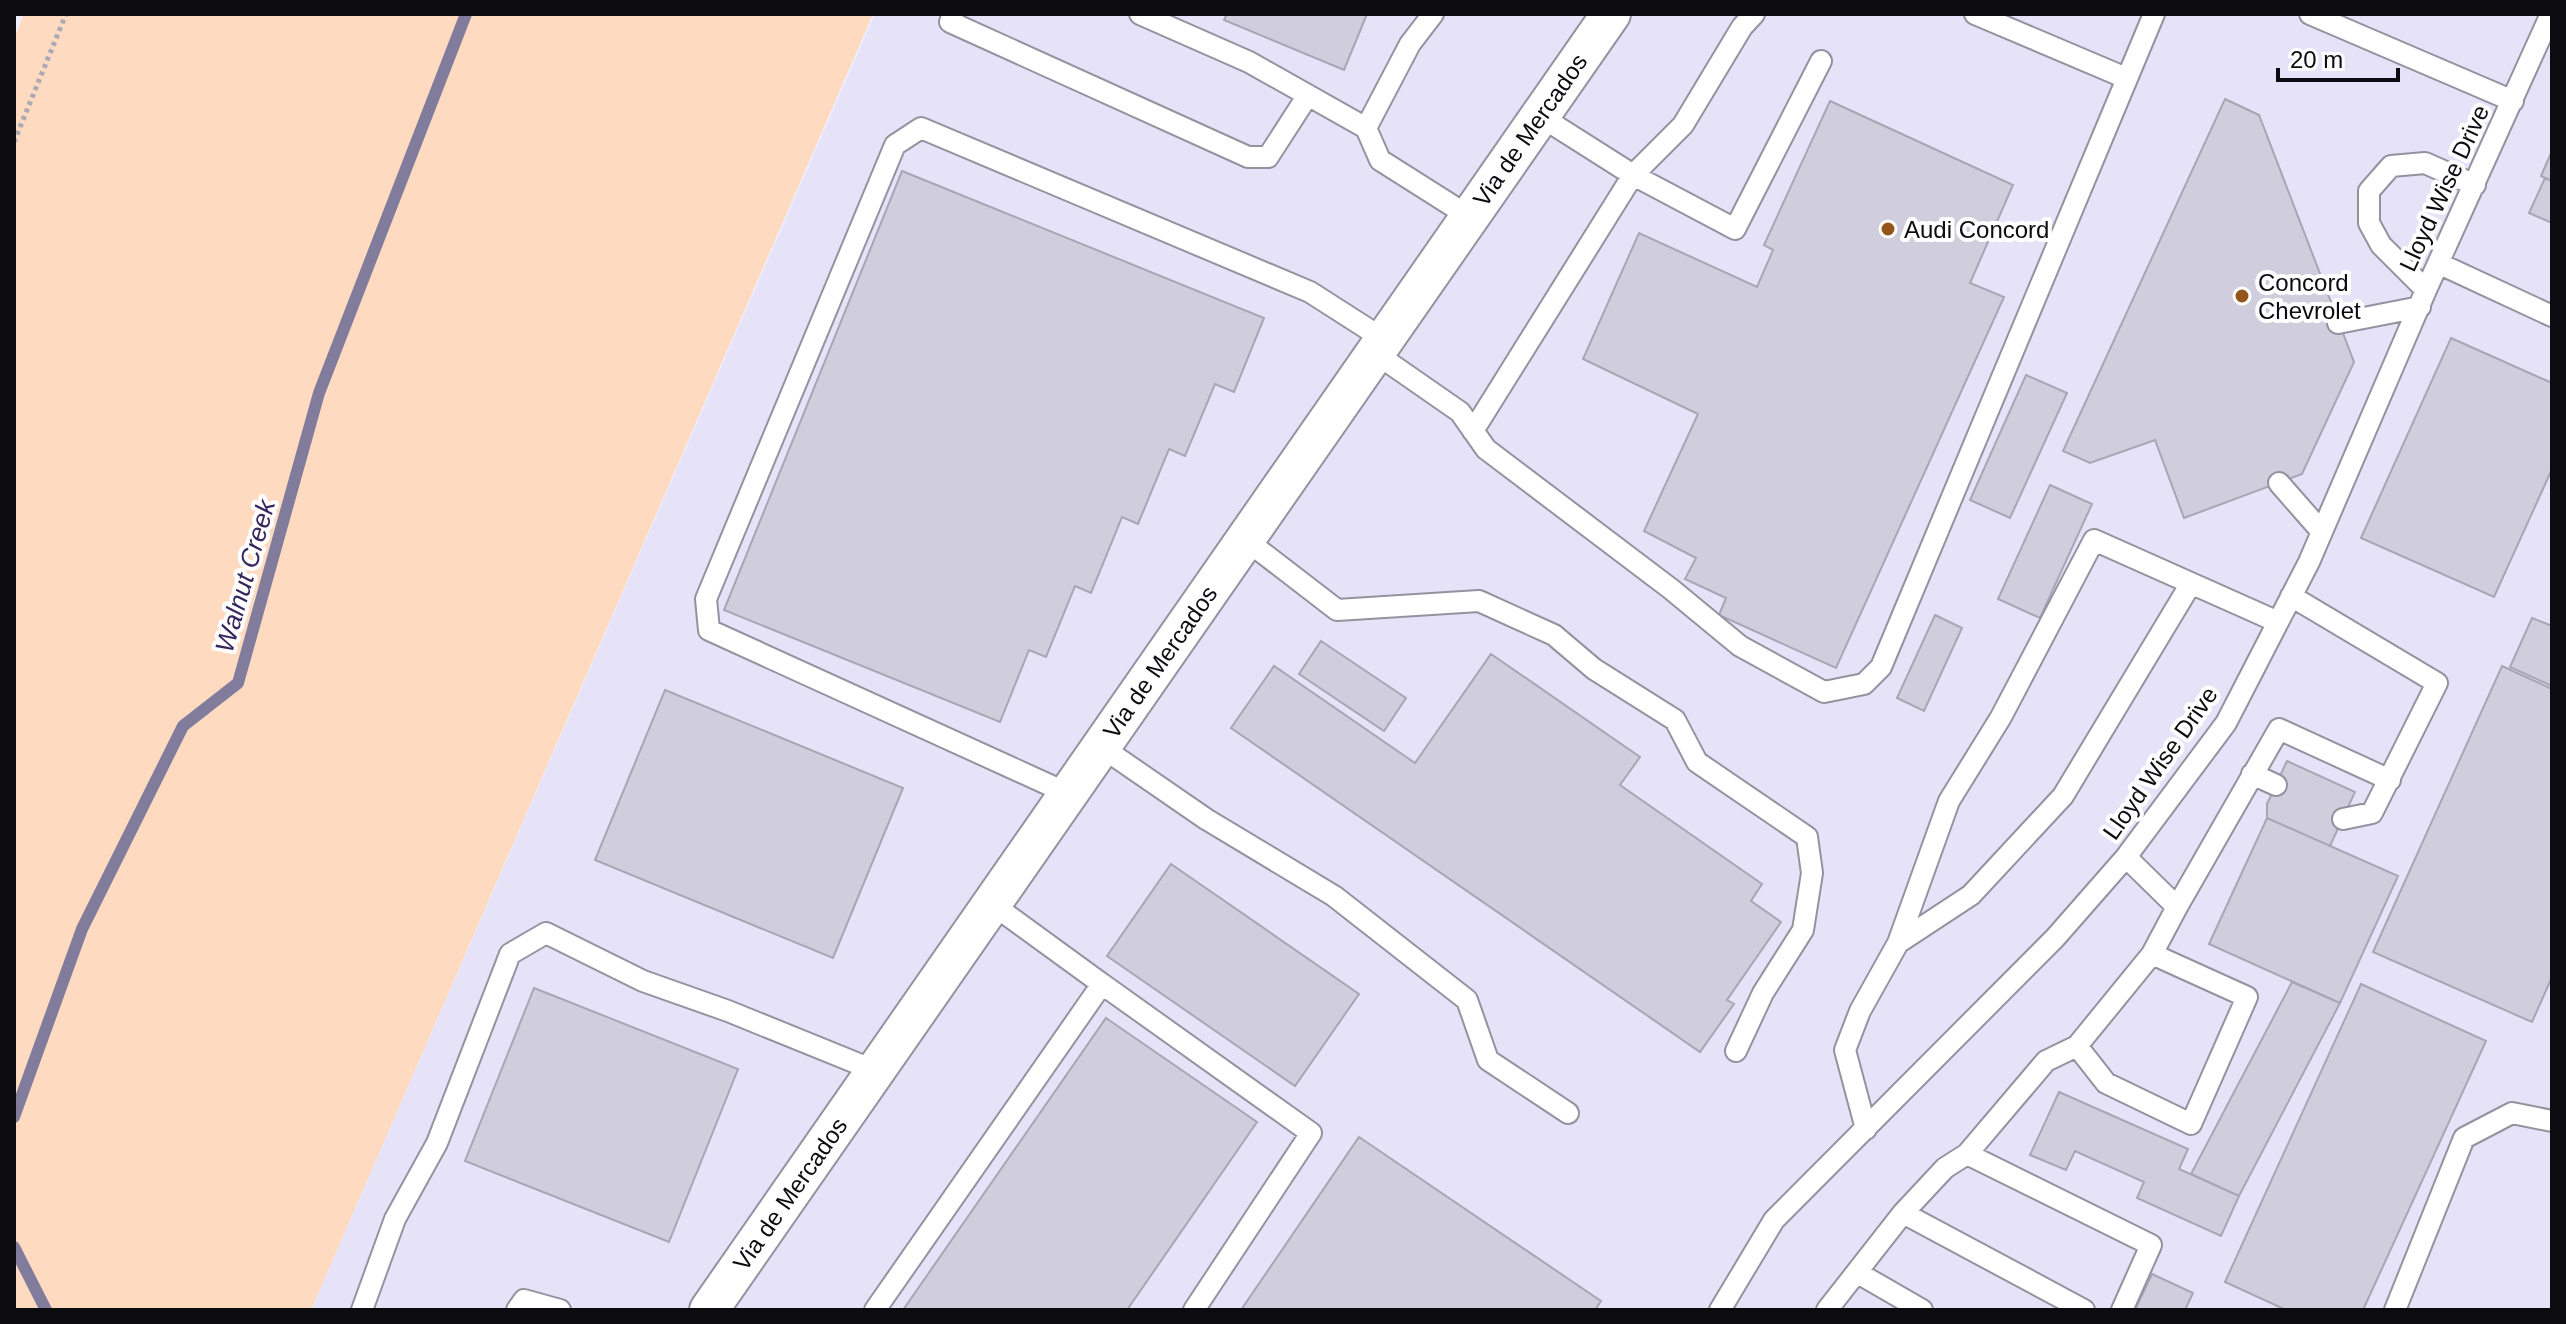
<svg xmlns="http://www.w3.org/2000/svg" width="2566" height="1324" font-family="Helvetica,sans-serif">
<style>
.built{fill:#e6e2f8}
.green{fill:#fedac0}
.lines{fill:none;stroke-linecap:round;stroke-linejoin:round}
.stream{stroke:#817b9c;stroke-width:12}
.building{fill:#d0cedd;stroke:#a8a5b4;stroke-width:2}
.service-casing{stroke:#9592a0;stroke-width:24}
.minor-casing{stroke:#9592a0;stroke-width:42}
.path{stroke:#aca9b5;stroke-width:5;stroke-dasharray:4 4;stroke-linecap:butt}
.service{stroke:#fff;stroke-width:20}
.minor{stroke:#fff;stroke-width:38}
.poi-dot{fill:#94551d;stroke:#fff;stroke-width:3}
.labels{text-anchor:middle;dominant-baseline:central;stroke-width:8;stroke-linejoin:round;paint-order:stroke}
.street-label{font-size:24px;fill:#0c0c10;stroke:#fff}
.poi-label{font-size:24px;fill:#0c0c10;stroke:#fff;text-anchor:start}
.water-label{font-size:26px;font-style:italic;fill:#35255c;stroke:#fff}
</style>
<rect width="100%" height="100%" fill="#f0edfc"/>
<path class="built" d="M875,14H2552V1310H311Z"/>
<path class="green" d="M24,14H873L311,1310H14V39Z"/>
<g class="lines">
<path class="stream" d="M14,1117L82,929L183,726L238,683L319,393L466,14
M14,1247L46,1310"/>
</g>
<path class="building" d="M1227,14H1367L1344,70L1224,20Z
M2225,99L2259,115L2354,362L2302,474L2184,518L2155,440L2090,463L2063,451Z
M1830,101L2013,185L1970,283L2004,297L1836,668L1719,615L1726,598L1685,579L1696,558L1644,531L1698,414L1583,359L1639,233L1757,287L1773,250L1764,245Z
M2552,151V181L2541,176Z
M902,171L1264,318L1234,392L1215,384L1185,456L1169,449L1138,524L1122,517L1091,593L1075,586L1046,657L1029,650L1000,722L724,610Z
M2545,178L2552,181V223L2529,213Z
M2451,338L2552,383V469L2494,597L2361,538Z
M2026,375L2067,393L2010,518L1970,500Z
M2050,485L2092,504L2040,618L1998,599Z
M1935,615L1962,628L1924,711L1897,698Z
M2532,618L2552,626V686L2510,667Z
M1321,641L1406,698L1384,731L1299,674Z
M1491,654L1640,757L1620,785L1762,884L1751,901L1781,922L1727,1000L1734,1004L1700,1052L1231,728L1274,666L1415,763Z
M2502,666L2552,689V977L2532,1022L2373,952Z
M665,690L903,788L833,958L595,860Z
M2287,761L2355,792L2330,846L2267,818V804Z
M2267,818L2398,876L2340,1003L2209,944Z
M1171,864L1359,994L1295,1086L1107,956Z
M2292,982L2340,1003L2239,1196L2191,1174Z
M2361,984L2486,1041L2363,1310H2286L2225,1282Z
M534,988L738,1069L669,1242L465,1161Z
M1106,1018L1257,1122L1127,1310H903Z
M2059,1092L2188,1149L2179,1169L2239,1196L2221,1236L2137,1198L2144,1182L2075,1151L2066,1170L2030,1155Z
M1359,1137L1601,1301L1595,1310H1241Z
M2152,1274L2193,1293L2185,1310H2135Z"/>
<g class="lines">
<g class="service-casing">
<path id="service" d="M953,14L950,22L1248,157H1268L1308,95
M1140,14L1249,62L1366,128
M1433,14L1410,44L1366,128L1380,160L1470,217
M1975,14L2126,78
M2310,14L2513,101
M1540,116L1633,175L1735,229L1821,61
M2440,264L2552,316
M2426,290L2381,245L2369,223V191L2391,166L2425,163L2475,185
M2338,323L2420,307
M1375,353L1460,412L1486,449L1671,589L1740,646L1824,692L1864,684L1881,667L2154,14
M1473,431L1633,175L1683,125L1742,27L1754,14
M2279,483L2322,532
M1246,540L1337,610L1479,601L1554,635L1594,669L1675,720L1697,762L1807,837L1812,873L1803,930L1763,993L1736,1051
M2291,596L2437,683L2372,813L2343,819
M1100,746L1206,819L1334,896L1467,1000L1488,1060L1568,1113
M2252,774L2276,785
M1069,794L709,630L706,599L895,145L921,128L1310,292L1385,340
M2177,907L2279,729L2390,780
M1898,943L1971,895L2063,796L2190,585
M1102,984L1311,1133L1194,1310
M2077,1046L2106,1083L2191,1124L2247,997L2152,954
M1866,1129L1845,1050L1860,1011L1898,943L1949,801L2001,717L2094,540L2278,622
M1967,1154L2151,1245L2122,1310
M1903,1213L2084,1310
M1858,1273L1922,1310
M362,1310L395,1219L437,1143L510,954L546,933L643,981L728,1011L876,1071
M517,1310L524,1300L560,1310
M875,1310L1102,984L992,904
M1720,1310L1774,1220L2055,938L2126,857L2226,723L2309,562L2426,290L2551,14
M1827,1310L1903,1213L1945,1168L1967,1154L2046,1061L2077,1046L2152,954L2177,907L2126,857
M2395,1310L2464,1138L2512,1113L2552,1121"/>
</g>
<g class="minor-casing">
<path id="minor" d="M709,1310L1611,14"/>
</g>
<path class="path" d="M14,142L66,14"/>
<use href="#service" class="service"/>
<use href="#minor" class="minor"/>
</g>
<g class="poi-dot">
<circle cx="1888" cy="229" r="8"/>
<circle cx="2242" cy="296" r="8"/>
</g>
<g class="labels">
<g class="street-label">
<text transform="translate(1530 130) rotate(-55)">Via de Mercados</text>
<text transform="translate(2444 188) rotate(-65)">Lloyd Wise Drive</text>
<text transform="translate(1160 662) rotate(-55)">Via de Mercados</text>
<text transform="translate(2160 763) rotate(-55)">Lloyd Wise Drive</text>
<text transform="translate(790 1194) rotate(-55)">Via de Mercados</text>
</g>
<g class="poi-label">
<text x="1904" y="229">Audi Concord</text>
<text x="2258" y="282">Concord<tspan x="2258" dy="28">Chevrolet</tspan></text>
</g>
<g class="water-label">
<text transform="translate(245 576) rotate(-74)">Walnut Creek</text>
</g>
</g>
<rect width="2566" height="1324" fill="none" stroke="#0c0c10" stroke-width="32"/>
<path d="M2278 68v12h120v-12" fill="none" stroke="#0c0c10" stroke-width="4"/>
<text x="2290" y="68" font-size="24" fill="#0c0c10" stroke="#ffffff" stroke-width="6" paint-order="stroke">20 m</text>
</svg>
